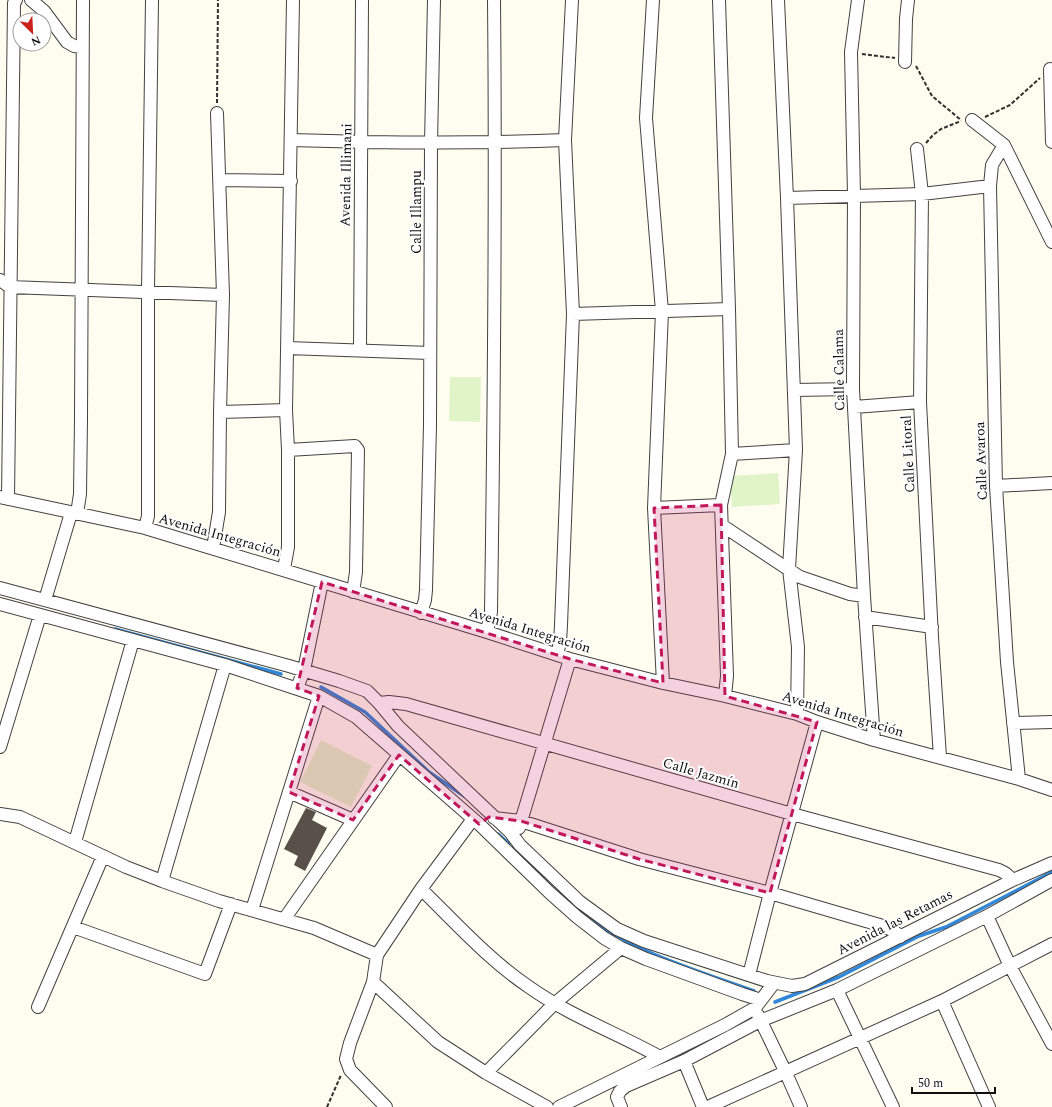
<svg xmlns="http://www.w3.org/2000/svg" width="1052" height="1107" font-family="Spectral,serif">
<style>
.pitch{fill:#e1f4c8}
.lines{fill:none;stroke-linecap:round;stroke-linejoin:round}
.stream{stroke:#3187d9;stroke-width:3.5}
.building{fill:#58514a}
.minor-casing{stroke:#424242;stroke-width:14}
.path{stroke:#313131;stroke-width:2;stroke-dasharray:4 2;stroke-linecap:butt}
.minor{stroke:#fff;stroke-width:12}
.marked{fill:#c2185b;fill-opacity:0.2;stroke:#c2185b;stroke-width:3;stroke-dasharray:8 5;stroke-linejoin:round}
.labels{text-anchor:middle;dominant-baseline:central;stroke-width:4;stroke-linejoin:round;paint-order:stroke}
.street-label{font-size:14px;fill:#0f0f0f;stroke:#fff}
</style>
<rect width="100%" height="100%" fill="#fffdf0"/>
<path class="pitch" d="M450,377H481L480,422L449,421Z
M778,473L780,504L732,507L730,476Z
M321,740L372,766L351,807L300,782Z"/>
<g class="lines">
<path class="stream" d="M115,629L281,674
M321,687L365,712L429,772L464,796
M498,834L509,844
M576,908C627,951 693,969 754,991
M775,1002L839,977L919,936L946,927L1052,872"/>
</g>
<path class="building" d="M306,808L316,812L312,820L327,828L305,871L294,865L298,856L284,849Z"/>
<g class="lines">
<g class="minor-casing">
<path id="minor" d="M31,0L44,11L67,42L74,46L82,47
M653,0L646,118L662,311L654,508L663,683
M719,0L729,309L732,454L721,505L727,676L725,696
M778,0L787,198L796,450L789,569L798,647L797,714
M858,0L851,52L854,195L853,389L864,596L874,740
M905,62L906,19L908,0
M1050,69L1052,142
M972,120L1004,145L1052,242
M291,140C383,143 474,144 565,140
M1004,145L992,165L990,186L996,486L1007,662L1019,779
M917,149L922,194L920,402L932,637L940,757
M219,180L291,181
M787,198L922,194L990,186
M0,280L10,287L223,295
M573,314L729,309
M287,348L430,353
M360,350L362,0
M794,390L853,389
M854,407L920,402
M220,412L286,410
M288,450L355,446L358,450L356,572L353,592
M732,454L796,450
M996,486L1052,483
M0,497L145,528L487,632L570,659L663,683L725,696L797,714L817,722L874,740L1019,779L1052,790
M8,499L14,3L16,0
M654,508L721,505
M77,514L80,494L81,419L83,0
M723,526L800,577L850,594L864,596
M145,528L148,516V291L152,0
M213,548L219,512L220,412L223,295L217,113
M284,569L288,547V450L286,410L293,0
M0,588L289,666L339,681L367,691L379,703L398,726L510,832L520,845L580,902L617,929L644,941L767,981L792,986L805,984L1013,880L1052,863
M45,600L71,513
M0,604L225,665L319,696L356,717L479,824L550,893L577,917L604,938L621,948L646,959L742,994L761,1000
M421,613L425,600L426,590L430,425L431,143L434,0
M865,617L932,627
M487,632L491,612C494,408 496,204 494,0
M557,655L560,642L561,625L573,314L565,140L572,0
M297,688L304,670L322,582
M379,703L389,702L406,704L792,814L999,870L1005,873L1013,880
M1013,723L1052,722
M0,747L40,615
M289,792L353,820
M0,814L20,817L126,867L162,881L219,901L314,928L377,955
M494,818L521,821L639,859L770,893L883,926C890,929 896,931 900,937
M519,828L570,659
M75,842L133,640
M162,881L225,665
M421,889C456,923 489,960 529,987C570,1016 617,1033 660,1057
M252,910L319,696
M987,916L1010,966L1052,1044
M285,918L399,755
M73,927L205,974L231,904
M749,975L770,893L817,722
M373,982L438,1042L486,1073L547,1107
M837,990L893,1107
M942,1001L989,1107
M38,1007L103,856
M758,1015L786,1073L801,1107
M684,1061L703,1107
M486,1073L554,1004L621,948
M386,1107L350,1070L346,1059L350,1043L373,982L377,955L421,889L473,819
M559,1107L725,1025L755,1008L774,983
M621,1107L617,1097L620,1091L626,1086L684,1061L760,1021L837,990L987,916L1052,880
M708,1107L942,1001L1052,944"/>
</g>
<path class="path" d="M862,54L895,58
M916,66L932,96L961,120
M217,103L218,0
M985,117L1010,105L1040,78
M926,143L933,135L941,129L961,121
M327,1107L341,1075"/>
<use href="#minor" class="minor"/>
</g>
<path class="marked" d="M721,505L725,696L817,722L770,893L639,859L521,821L489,817L479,824L399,755L353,820L289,792L319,696L297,688L322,582L570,659L663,683L654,508Z"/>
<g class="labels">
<g class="street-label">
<text transform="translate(346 175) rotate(-89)">Avenida Illimani</text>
<text transform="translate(416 212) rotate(-90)">Calle Illampu</text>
<text transform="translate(839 370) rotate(-91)">Calle Calama</text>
<text transform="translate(908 454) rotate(-93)">Calle Litoral</text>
<text transform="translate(981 461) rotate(-92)">Calle Avaroa</text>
<text transform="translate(220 535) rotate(16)">Avenida Integración</text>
<text transform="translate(530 630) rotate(17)">Avenida Integración</text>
<text transform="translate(843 714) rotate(17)">Avenida Integración</text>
<text transform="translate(701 773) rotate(16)">Calle Jazmín</text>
<text transform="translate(895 922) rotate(-27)">Avenida las Retamas</text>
</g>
</g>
<g transform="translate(32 32) rotate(156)"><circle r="19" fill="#ffffff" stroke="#9f9f9f"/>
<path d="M0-3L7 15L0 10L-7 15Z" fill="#cb211a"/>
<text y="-6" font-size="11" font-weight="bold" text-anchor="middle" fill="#0f0f0f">N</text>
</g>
<path d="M912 1087v6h83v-6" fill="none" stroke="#0f0f0f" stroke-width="2"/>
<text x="918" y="1087" font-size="12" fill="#0f0f0f" stroke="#ffffff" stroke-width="3" paint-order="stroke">50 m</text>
</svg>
